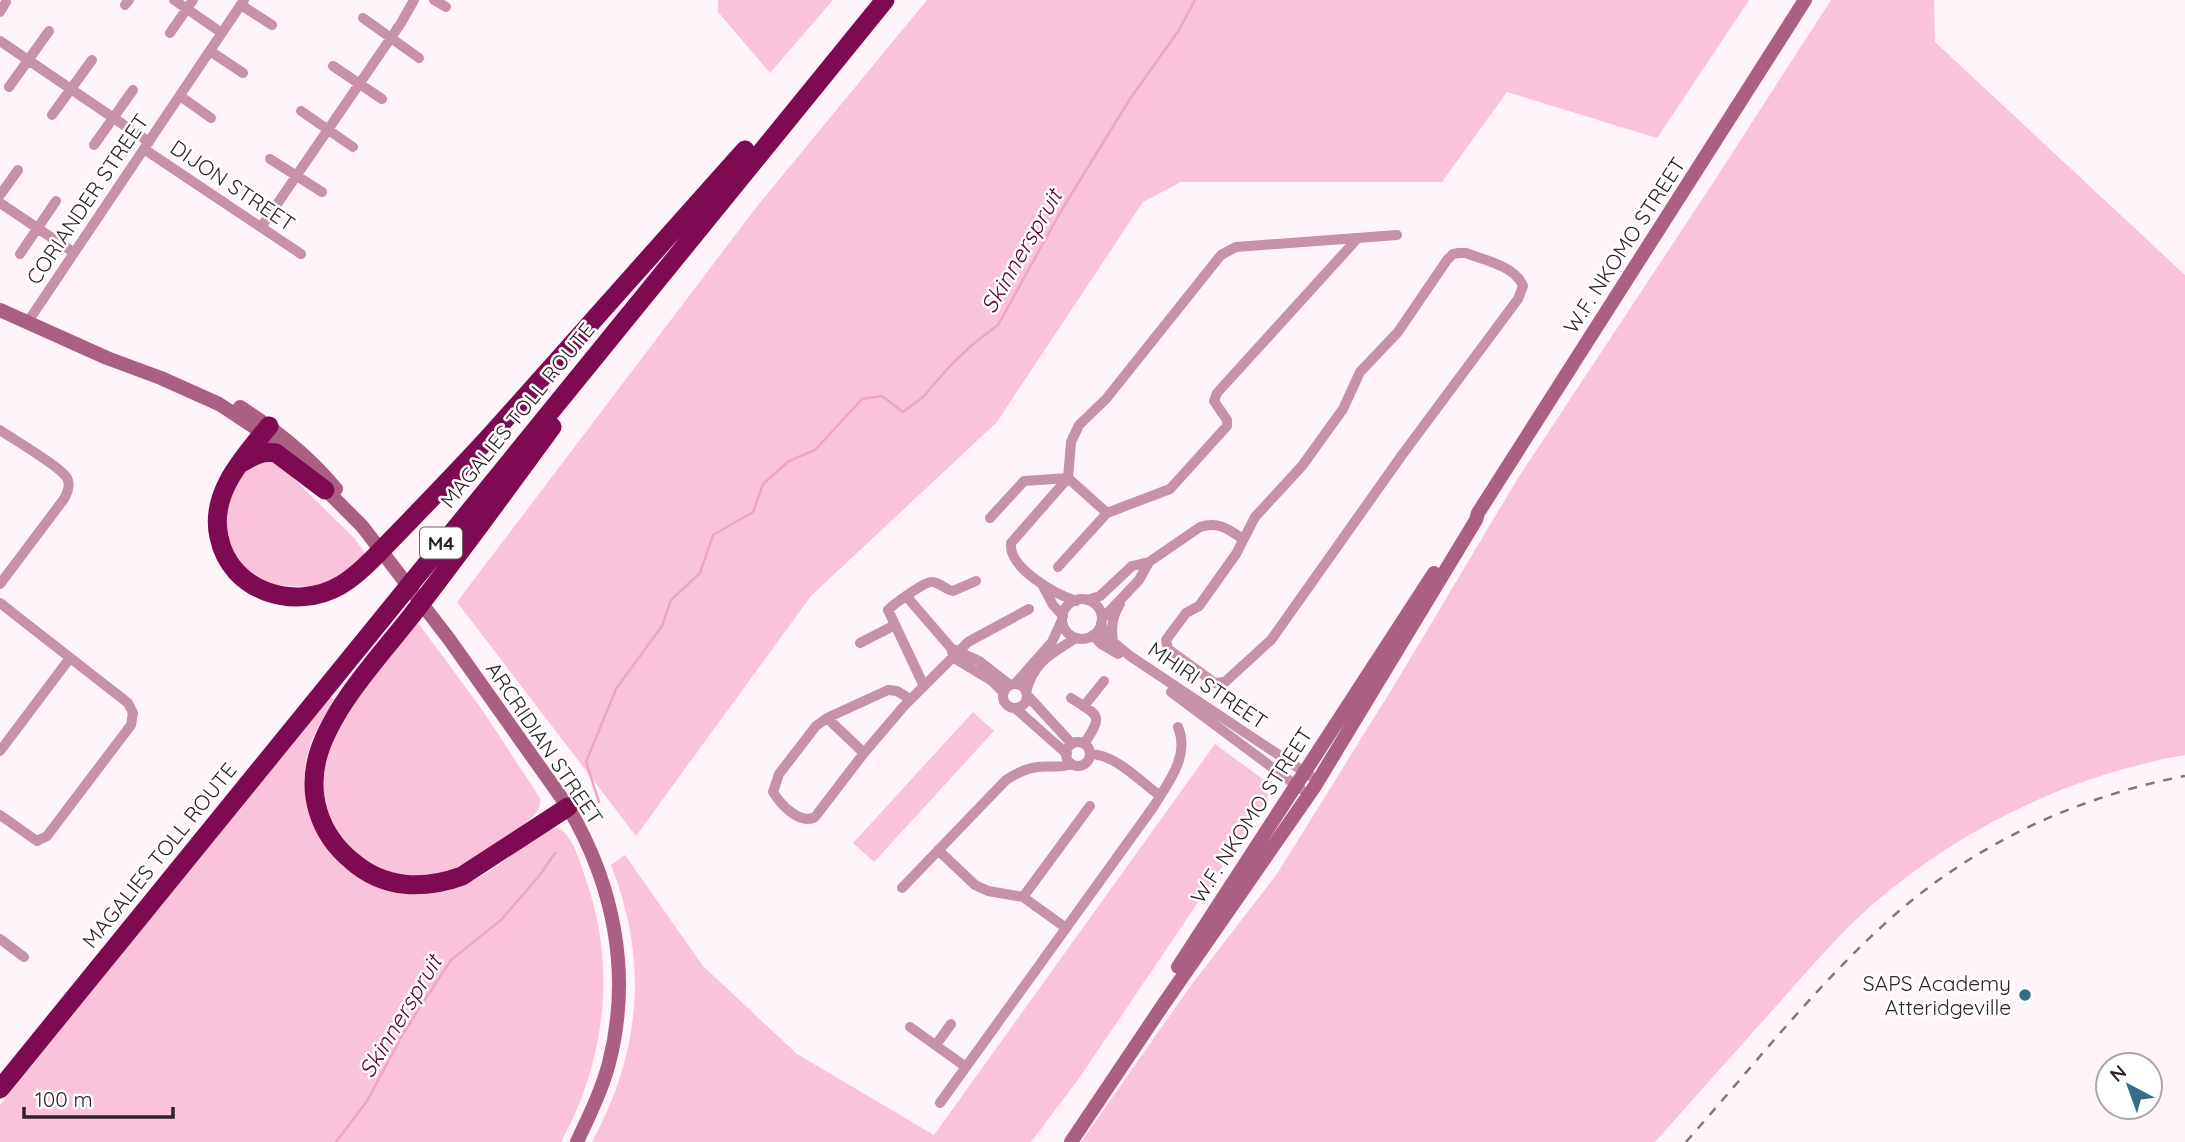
<svg xmlns="http://www.w3.org/2000/svg" width="2185" height="1142" font-family="Quicksand,sans-serif">
<style>
.green{fill:#fac3db}
.lines{fill:none;stroke-linecap:round;stroke-linejoin:round}
.stream{stroke:#f0a5c8;stroke-width:2.5}
.street{stroke:#c691a9;stroke-width:10}
.secondary{stroke:#aa5f83;stroke-width:14}
.highway{stroke:#7e0a52;stroke-width:19}
.rail{stroke:#81777b;stroke-width:2.5;stroke-dasharray:9 9;stroke-linecap:butt}
.poi-dot{fill:#336f87;stroke:#fff;stroke-width:2.5}
.labels{text-anchor:middle;dominant-baseline:central;stroke-width:5;stroke-linejoin:round;paint-order:stroke}
.shield{fill:#fff;stroke:#6c6668;stroke-width:2}
.shield-label{font-size:19px;font-weight:bold;fill:#2d2428}
.street-label{font-size:21px;fill:#2d2428;stroke:#fff}
.poi-label{font-size:21px;fill:#2d2428;stroke:#fff;text-anchor:end}
.water-label{font-size:23px;font-style:italic;fill:#5c033a;stroke:#fff}
</style>
<rect width="100%" height="100%" fill="#fff4f9"/>
<path class="green" d="M718,0H833L770,73L718,12Z
M927,0H1749L1657,138L1507,92L1442,182H1181L1143,202L997,422L811,596L636,836L457,602L758,205Z
M1831,0H1934L1935,42L2185,275V755C2070,775 1961,828 1873,904C1839,934 1809,969 1778,1004C1737,1050 1696,1096 1655,1142H1081L1189,988L1277,874L1395,684L1518,478L1709,189Z
M266,460L280,465L355,539L366,555L355,566L328,582L308,587L275,585L245,572L229,546L225,517L237,479L252,464Z
M418,623L481,708L540,798C541,808 536,814 528,821C503,838 470,865 441,873C371,891 306,823 327,753C338,714 392,656 418,623Z
M330,696L335,700C321,721 308,741 305,768C297,841 363,904 436,893C477,887 513,853 547,830L555,828L561,829C574,840 580,861 585,877C617,965 606,1060 561,1142H0V1105Z
M973,712L994,731L874,862L853,843Z
M1215,744L1264,780L1268,787L1267,800L1080,1077L1031,1142H592C641,1051 649,962 611,865L625,855L703,966L797,1054L934,1135Z"/>
<g class="lines">
<path class="stream" d="M599,802L586,762L616,689L662,626L671,600L700,573L713,535L753,512L763,484L789,461L815,450L862,399L882,396L903,412L923,397L951,365L973,344L998,325L1061,211L1130,99L1179,30L1195,0
M336,1142L367,1101L404,1032L451,960L501,920L540,875L555,853"/>
<path class="street" d="M174,0L222,33
M434,0L446,7
M125,5L129,0
M241,5L272,25
M0,12L6,2
M363,18L419,58
M170,33L193,0
M0,41L149,142
M210,51L243,73
M333,66L382,99
M9,87L49,31
M180,96L211,118
M301,111L353,147
M52,115L92,60
M94,145L133,90
M144,149L301,254
M270,159L322,192
M0,195L18,170
M0,203L73,252
M262,226L401,23L414,0
M1459,253H1466C1484,260 1515,266 1523,286L1518,299L1402,455L1271,640L1225,682L1215,683L1168,649L1166,640L1186,613L1199,606L1236,554L1255,517L1302,466L1343,409L1360,372L1398,332L1447,260L1453,254Z
M20,254L56,201
M27,323L244,0
M0,430C13,439 61,467 67,478C71,486 67,493 64,499L0,584
M990,518L1024,481L1068,478L1107,513
M1058,567L1107,513L1170,489L1227,426V420L1214,401L1217,393L1357,239
M1043,586L1053,605L1063,616
M907,597L951,648L954,658L992,681L1003,692
M1062 619a20 20 0 1 1 40 0a20 20 0 1 1-40 0Z
M1087,600L1100,596L1132,566L1149,562L1200,527C1218,521 1228,529 1243,539
M1076,601C1055,594 1008,568 1011,543L1068,478L1071,442L1079,425L1106,399L1221,255L1236,247L1397,235
M0,603L128,703L133,713L131,725L47,836L37,841L0,815
M1102,619L1139,580L1149,562
M1101,623L1105,635L1130,656L1318,781
M1093,635L1101,644L1118,654
M1113,642C1111,627 1112,617 1120,604
M860,643L895,625
M953,649L979,661L1010,685
M1003 696a12 12 0 1 1 24 0a12 12 0 1 1-24 0Z
M1015,684L1052,642L1062,620
M924,686L888,610C894,604 925,581 932,582C939,582 946,590 953,591L976,581
M1026,692C1034,661 1051,654 1076,638
M1171,692L1301,789
M1027,695L1072,744
M1071,698C1099,716 1104,714 1084,744
M910,699L897,691L888,690L827,718L816,726L779,774L773,792C781,805 800,825 815,817L864,753L904,706L968,642L1029,609
M1084,706L1104,681
M1015,708L1067,754
M827,718L864,753
M1066 754a12 12 0 1 1 24 0a12 12 0 1 1-24 0Z
M0,751L70,658
M1090,754C1115,754 1140,781 1160,796
M938,850L975,885L988,891L1023,897L1066,928
M902,888L1006,780C1016,774 1026,768 1038,767C1050,765 1059,769 1071,764
M1023,897L1090,806
M0,939L24,957
M910,1027L966,1067
M936,1045L951,1024
M940,1103L1154,806C1169,781 1190,756 1178,727"/>
<path class="secondary" d="M0,310L107,358L161,378L219,404L263,433L289,454
M240,407C276,430 309,456 336,489
M319,483L362,526L449,639L568,807C614,885 632,974 609,1063C602,1090 589,1116 577,1142
M1178,967L1434,573
M1071,1142L1163,1005L1315,786L1476,520L1478,513L1805,0"/>
<path class="highway" d="M269,426C244,457 209,493 219,537C230,592 295,612 341,585C362,572 379,552 396,535C428,502 460,469 491,435C576,340 660,245 745,150
M552,427C506,490 460,553 412,615C381,655 335,703 319,752C306,793 319,834 352,861C384,889 424,890 462,876L568,807
M243,462C255,455 262,451 276,453L325,490
M0,1089L885,0"/>
<path class="rail" d="M1686,1142C1755,1064 1821,979 1899,911C1981,841 2080,796 2185,776"/>
</g>
<circle class="poi-dot" cx="2025" cy="995" r="7"/>
<g class="labels">
<rect class="shield" x="420" y="527.5" width="42" height="31" rx="5"/>
<g class="shield-label">
<text x="441" y="543">M4</text>
</g>
<g class="street-label">
<text transform="translate(233 185) rotate(34)">DIJON STREET</text>
<text transform="translate(87 199) rotate(-56)">CORIANDER STREET</text>
<text transform="translate(1624 245) rotate(-57)">W.F. NKOMO STREET</text>
<text transform="translate(517 415) rotate(-51)">MAGALIES TOLL ROUTE</text>
<text transform="translate(1208 685) rotate(34)">MHIRI STREET</text>
<text transform="translate(545 743) rotate(56)">ARCRIDIAN STREET</text>
<text transform="translate(1251 815) rotate(-57)">W.F. NKOMO STREET</text>
<text transform="translate(159 855) rotate(-51)">MAGALIES TOLL ROUTE</text>
</g>
<g class="poi-label">
<text x="2011" y="983">SAPS Academy<tspan x="2011" dy="24">Atteridgeville</tspan></text>
</g>
<g class="water-label">
<text transform="translate(1021 251) rotate(-60)">Skinnerspruit</text>
<text transform="translate(400 1016) rotate(-59)">Skinnerspruit</text>
</g>
</g>
<g transform="translate(2129 1086) rotate(319)"><circle r="33" fill="#ffffff" stroke="#aba7a9" stroke-width="2"/>
<path d="M0-5L12 26L0 18L-12 26Z" fill="#336f87"/>
<text y="-10" font-size="19" font-weight="bold" text-anchor="middle" fill="#2d2428">N</text>
</g>
<path d="M24 1107v10h149v-10" fill="none" stroke="#2d2428" stroke-width="3.5"/>
<text x="35" y="1107" font-size="21" fill="#2d2428" stroke="#ffffff" stroke-width="5" paint-order="stroke">100 m</text>
</svg>
